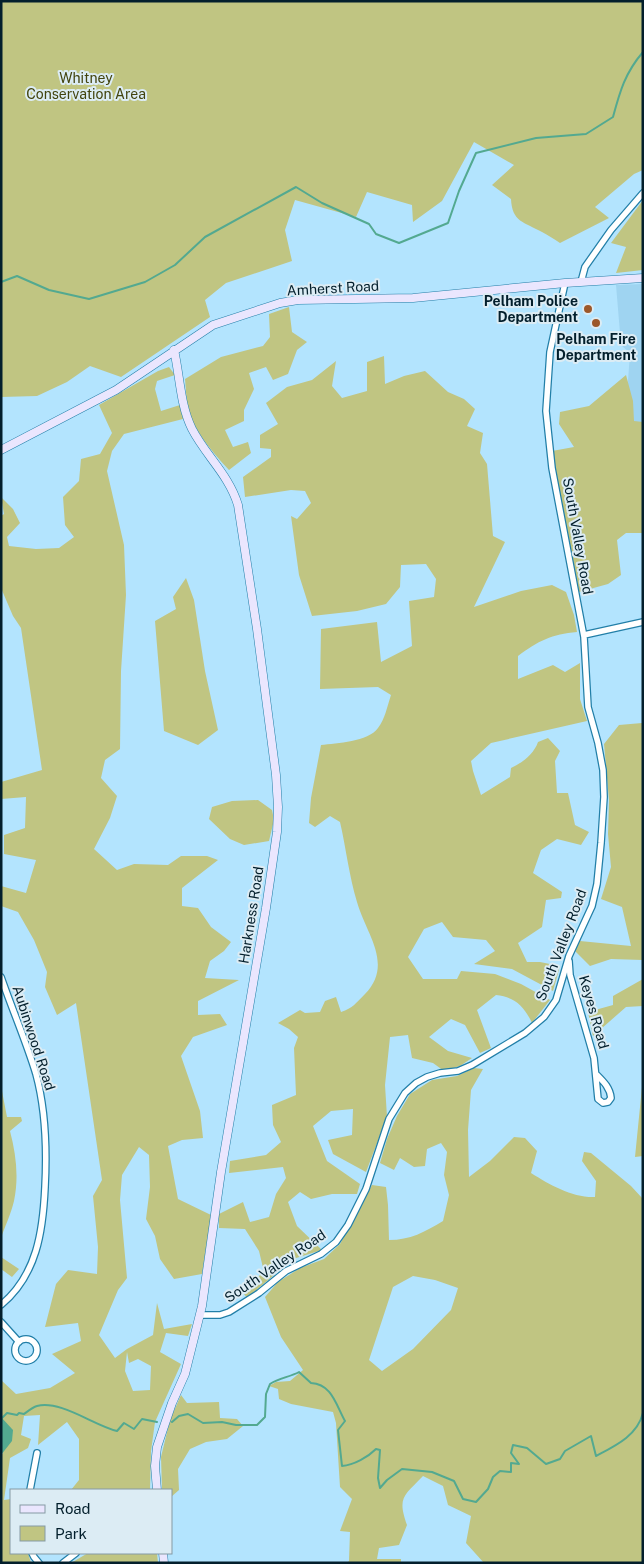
<svg xmlns="http://www.w3.org/2000/svg" width="644" height="1564" font-family="'Public Sans',sans-serif">
<style>
.built{fill:#9fd4f1}
.green{fill:#c0c582;fill-rule:evenodd}
.water{fill:#53a990}
.lines{fill:none;stroke-linecap:round;stroke-linejoin:round}
.stream{stroke:#53a990;stroke-width:2}
.street-casing{stroke:#227fa8;stroke-width:8}
.secondary-casing{stroke:#227fa8;stroke-width:9}
.street{stroke:#fff;stroke-width:5.5}
.secondary{stroke:#eae6fe;stroke-width:8}
.poi-dot{fill:#9c582a;stroke:#dcecf4;stroke-width:2}
.labels{text-anchor:middle;dominant-baseline:central;stroke-width:4;stroke-linejoin:round;paint-order:stroke}
.park-label{font-size:14px;fill:#42440e;stroke:#dcecf4}
.street-label{font-size:14px;fill:#031f2c;stroke:#dcecf4}
.poi-label{font-size:14px;font-weight:bold;fill:#031f2c;stroke:#dcecf4;text-anchor:end}
</style>
<rect width="100%" height="100%" fill="#b3e4fe"/>
<path class="built" d="M643,284V454L611,410L628,381L630,353L621,345L616,285Z"/>
<path class="green" d="M1,1H643V170L634,174L595,207L609,218L560,243C554,239 548,235 542,232C524,222 512,222 511,199L492,185L514,165L474,142L442,201L413,222L412,205L367,192L356,217L295,200L285,230L292,261L226,283L205,300L210,317L121,377L90,366L67,382L37,396L1,397Z
M643,200V270L616,273L626,247L611,243Z
M289,307L292,332L307,342L297,350L288,374L273,380L266,367L249,373L254,389L244,410V421L225,430L233,447L248,442L251,453L229,470C215,455 194,431 189,411C186,401 186,389 185,379L221,357L263,346L270,337L269,314Z
M384,356L385,384L404,376L425,371L448,392L464,399L475,409L467,426L483,433L480,453L487,464L493,536L505,542L474,607L521,591L552,585L566,592L574,615L577,632C552,634 538,641 518,656V679L553,665L565,672L580,663V699L587,721L491,743L471,761L473,771L481,795L510,777L511,768C522,763 534,754 538,742L548,738L560,751L555,761L557,793H568L575,825L589,832L581,845L557,839L541,850L533,873L562,892L561,898L546,900L542,927L518,943L527,962H540L560,966L553,991L512,969L474,964L495,951L486,940L453,937L442,922L424,929L408,957L423,979H457L461,971L495,974L521,984L550,1000L532,1023C524,1006 515,997 496,995L477,1010L491,1048L480,1053L465,1025L451,1019L429,1037L448,1051L472,1058L460,1066L444,1071L433,1063L412,1058L408,1035L390,1037L385,1085L387,1117L366,1172L333,1154L328,1140L352,1135L353,1109L331,1111L313,1126L327,1161L360,1184L357,1194H332L311,1199L300,1192L288,1202L297,1226L322,1250L293,1259L247,1298L241,1290L264,1272L259,1251L245,1229L219,1228V1214L243,1202L250,1222L269,1217L276,1194L286,1178L283,1167L229,1173L230,1161L266,1155L281,1142L273,1125L272,1105L296,1095L294,1048L298,1037L289,1029L278,1023L300,1010L305,1013L320,1012L325,1001L336,997L341,1012C353,1008 356,1003 365,994C394,964 366,934 357,902C349,876 346,848 340,822L330,816L315,827L309,823L311,798L321,745C337,743 368,742 378,728C385,719 387,707 391,695L378,687L320,689L321,629L377,622L381,662L412,646L409,601L434,597L436,579L426,564L401,565L400,587L386,604L357,611L312,616L299,575L291,516L297,519L311,503L305,491L291,490L245,497L243,477L271,457V449L260,448V435L278,424L266,403L287,387L312,380L336,361L332,386L342,398L367,391V362Z
M169,367L175,375L157,381L155,389L161,411L180,405L183,419L124,434L112,451L107,471L124,545L126,595L121,671L120,749L105,760L101,778L117,796L110,818L94,849L117,870L134,864L168,865L181,856H207L218,860L182,888V906L198,908L211,927L231,942L224,951L210,961L205,978L239,980L198,1001V1015L220,1014L227,1025L193,1037L181,1056L200,1111L203,1138L182,1140L168,1146L178,1199L211,1215L202,1274L174,1279L160,1259L155,1236L146,1219L150,1187L149,1155L139,1147L122,1175L120,1200L127,1278L118,1290L99,1335L115,1358L127,1349L153,1335L157,1303L164,1329L192,1324L188,1336L166,1333L160,1352L181,1364L155,1422L151,1451L150,1490H71L79,1480V1439L67,1422L38,1445L40,1415L24,1416L21,1435L31,1439L28,1448L10,1458L4,1500L11,1499V1553H28L31,1563H1V1455L3,1453L1,1380L16,1394L50,1388L75,1373L52,1354L81,1341L78,1323L45,1327L56,1284L68,1270L97,1274L98,1247L93,1196L102,1180L76,1003L57,1015L45,987L47,972L34,940L18,912L1,906V886L26,893L36,860L4,854V835L25,828L26,797L1,799V782L42,770L21,628L13,616L1,588V516L4,514L1,497L13,509L20,523L7,537L9,546L36,549L59,548L74,537L65,525L63,497L79,481L81,459L100,454L112,433L99,405L158,371ZM127,1352L129,1363L138,1359L151,1366L150,1390L133,1391L125,1371Z
M626,375L633,401L634,421L643,422V533H626L617,540L621,575L608,584L579,592L552,451L574,447L559,424L560,412L589,406Z
M186,578L194,600L205,671L218,730L198,745L164,731L155,621L176,609L173,597Z
M642,723L643,960L611,959L590,966L575,951L580,941L631,946L622,907L601,899L611,867L608,834L609,800L604,744L619,725Z
M258,800L272,810L274,820L269,841L244,845L230,839L209,819L212,807L232,801Z
M643,979V1006L626,1007L593,1036L588,1012L613,1005V996Z
M474,1068L483,1069L471,1090L468,1130L469,1177L490,1161L514,1137L525,1138L537,1151L531,1173C550,1185 573,1198 595,1197L596,1181L582,1161L584,1152L591,1153L631,1186L643,1199V1563H484L466,1543L471,1516L448,1505L443,1486L423,1476C404,1496 397,1497 407,1525L399,1545L379,1548L377,1559H401V1563H347L349,1561L350,1532L340,1531L352,1499L340,1487L336,1423L333,1412L291,1404L279,1399L278,1389L269,1386L276,1382L290,1381L303,1370L281,1337L265,1297L278,1282L300,1268L324,1259L340,1244L372,1185L386,1187L388,1205L389,1240C410,1240 425,1232 443,1221L449,1195L444,1175L447,1152L441,1143L427,1149L425,1166L414,1167L400,1158L394,1170L380,1163L387,1139L397,1116L410,1094L432,1080L457,1076ZM413,1276L435,1280L458,1288L451,1310L413,1349L382,1371L369,1360L393,1287Z
M1,1086L7,1117H21L22,1121L10,1131C16,1154 19,1177 14,1201C11,1214 5,1226 1,1238Z
M642,1087L643,1156L635,1157Z
M1,1257L19,1269L12,1277L1,1269Z
M181,1395L187,1403L219,1402L220,1418L237,1419L243,1426L227,1439L206,1442L190,1449L178,1469L179,1490L171,1497V1490H162L161,1457L170,1420Z
M88,1553H157L158,1563H71Z"/>
<path class="water" d="M1,1417L13,1430L12,1441L1,1455Z"/>
<g class="lines">
<path class="stream" d="M1,282L17,276L49,290L89,299L145,282L175,265L205,237L296,187L322,203L369,224L376,234L399,243L448,223L459,191L476,153L536,138L586,134L613,117C620,91 625,73 643,52
M2,1418L7,1413L17,1415L19,1413L24,1414C28,1411 33,1407 37,1406C61,1400 93,1425 117,1431L124,1423L134,1429L142,1419L157,1422
M172,1422L179,1416L188,1414L203,1423L222,1422L236,1425H257L265,1417L266,1394L270,1384C279,1378 290,1377 299,1372L311,1383C332,1384 336,1405 345,1421L338,1430L342,1466C354,1465 368,1457 376,1449L380,1450L378,1478L380,1488L387,1480L402,1469L432,1472L454,1481L463,1499L476,1502L488,1489L493,1477L500,1471L511,1472V1463L519,1464L511,1453L513,1445L527,1448L546,1464L560,1459L565,1451L591,1436L596,1456C615,1446 637,1436 643,1413"/>
<g class="street-casing">
<path id="street" d="M581,282L585,267L611,230L643,193
M584,635L643,622
M569,961L570,975L594,1058L598,1099L603,1103L608,1102L611,1098C610,1088 604,1082 597,1075
M1,977C12,1009 26,1041 36,1074C46,1111 47,1149 45,1187C43,1231 37,1275 1,1305
M200,1315H220L229,1312L259,1293L286,1271L321,1254L336,1242L348,1225L366,1189L389,1119L405,1093L416,1083L427,1077L440,1073L458,1071L472,1065L525,1033L544,1017L556,1000L569,956L592,906L597,884L601,843L604,797L603,770L598,743L588,707L584,637L552,468L546,411L550,352L565,283
M1,1322L19,1342
M15 1350a11 11 0 1 1 22 0a11 11 0 1 1-22 0Z
M30,1490L37,1453
M32,1553L34,1557L39,1563
M63,1563L76,1553"/>
</g>
<g class="secondary-casing">
<path id="secondary" d="M1,450L116,390L213,325L280,303L298,300L413,298L565,283L643,278
M157,1490L155,1466L157,1447L172,1403L185,1374L202,1306L221,1172L266,908L277,832L278,807L276,775L257,629L238,505C229,475 206,456 192,429C180,405 180,376 174,350
M163,1553L164,1563"/>
</g>
<use href="#street" class="street"/>
<use href="#secondary" class="secondary"/>
</g>
<g class="poi-dot">
<circle cx="588" cy="309" r="5"/>
<circle cx="596" cy="323" r="5"/>
</g>
<g class="labels">
<g class="park-label">
<text x="86" y="78">Whitney<tspan x="86" dy="16">Conservation Area</tspan></text>
</g>
<g class="street-label">
<text transform="translate(333 288) rotate(-3)">Amherst Road</text>
<text transform="translate(578 536) rotate(80)">South Valley Road</text>
<text transform="translate(251 915) rotate(-81)">Harkness Road</text>
<text transform="translate(561 945) rotate(-69)">South Valley Road</text>
<text transform="translate(594 1012) rotate(74)">Keyes Road</text>
<text transform="translate(34 1038) rotate(72)">Aubinwood Road</text>
<text transform="translate(275 1266) rotate(-34)">South Valley Road</text>
</g>
<g class="poi-label">
<text x="578" y="301">Pelham Police<tspan x="578" dy="16">Department</tspan></text>
<text x="596" y="339" text-anchor="middle">Pelham Fire<tspan x="596" dy="16">Department</tspan></text>
</g>
</g>
<rect width="644" height="1564" fill="none" stroke="#031f2c" stroke-width="5"/>
<rect x="10" y="1489" width="162" height="65" fill="#dcecf4" stroke="#859aa4"/>
<rect x="20" y="1505" width="25" height="8" fill="#eae6fe" stroke="#859aa4"/>
<text x="55" y="1514" font-size="15" fill="#031f2c">Road</text>
<rect x="20" y="1526" width="25" height="15" fill="#c0c582" stroke="#859aa4"/>
<text x="55" y="1539" font-size="15" fill="#031f2c">Park</text>
</svg>
